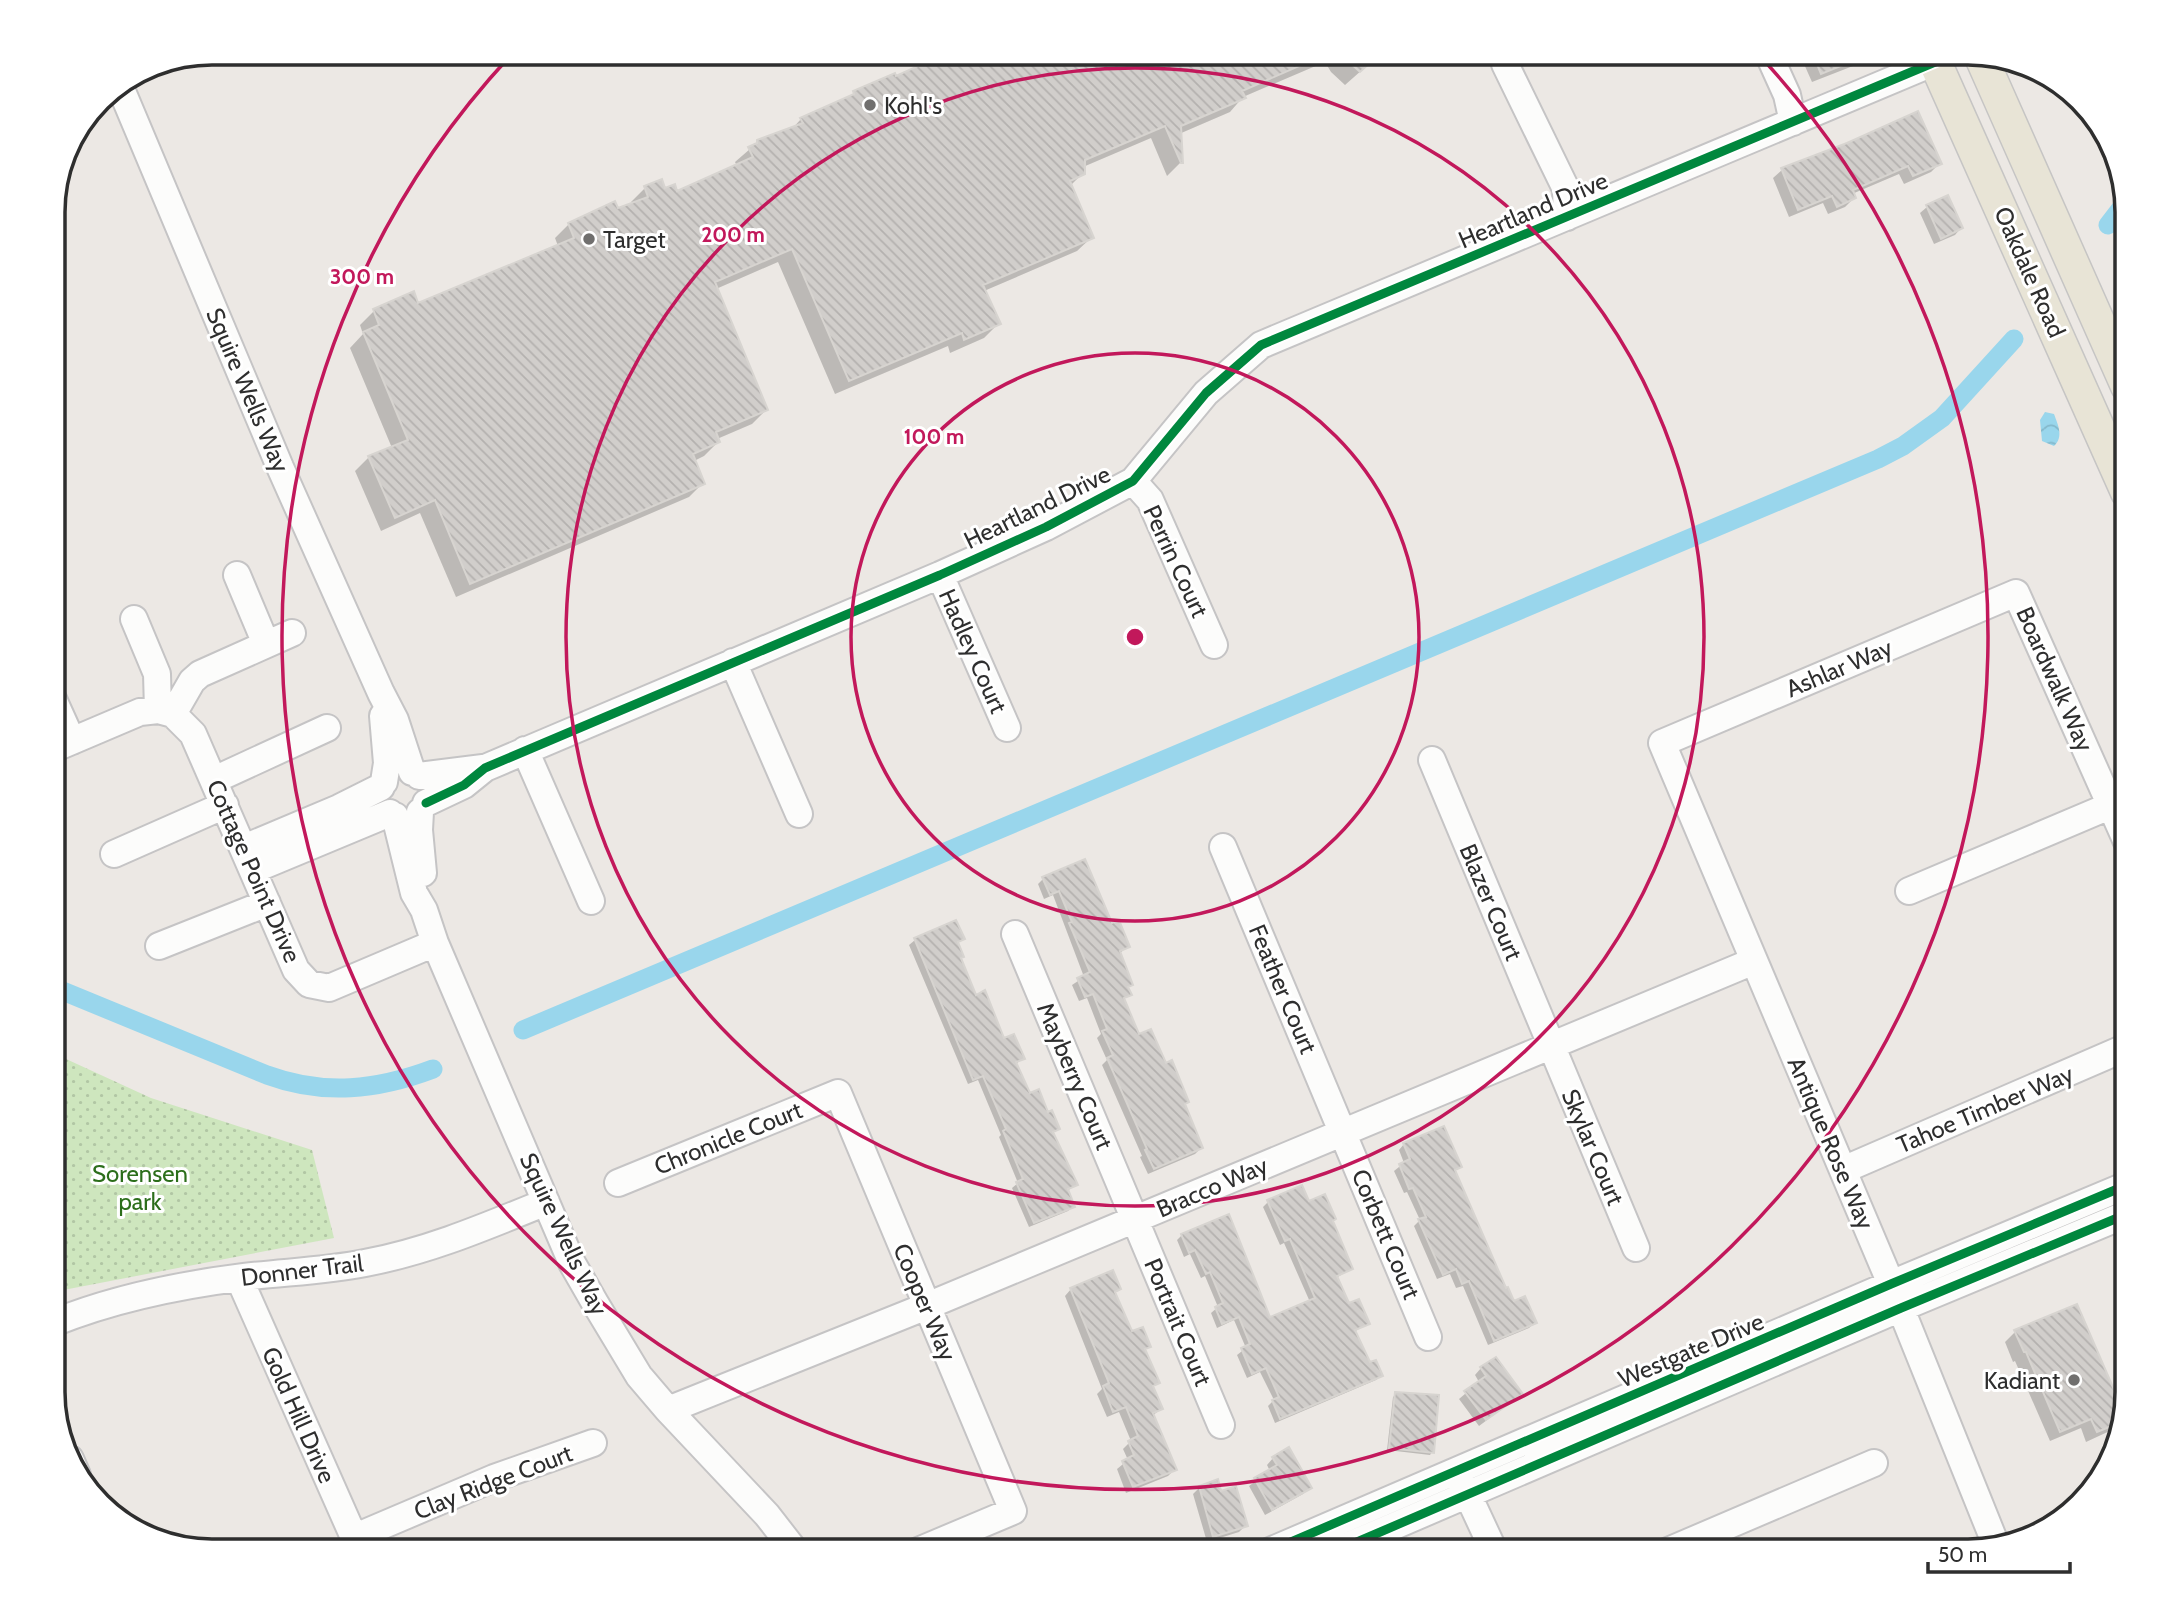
<svg xmlns="http://www.w3.org/2000/svg" width="2180" height="1604" font-family="Cabin,sans-serif">
<style>
.park{fill:url(#park-dots)}
.water{fill:url(#water-waves)}
.shadow{fill:#0003}
.lines{fill:none;stroke-linecap:round;stroke-linejoin:round}
.canal{stroke:#99d6ec;stroke-width:19}
.building{fill:url(#building-back-hatch);stroke:#d7d4d0;stroke-width:2}
.minor-casing{stroke:#c5c4c5;stroke-width:30}
.major-casing{stroke:#c6c5c4;stroke-width:35}
.minor{stroke:#fcfcfb;stroke-width:26}
.major{stroke:#e8e4d6;stroke-width:32}
.cycleway-casing{stroke:#fff;stroke-width:13}
.cycleway{stroke:#00873e;stroke-width:9}
.ring{fill:none;stroke:#c2185b;stroke-width:3.5}
.poi-dot{fill:#706f6e;stroke:#fff;stroke-width:2.5}
.labels{text-anchor:middle;dominant-baseline:central;stroke-width:6;stroke-linejoin:round;paint-order:stroke}
.poi-label{font-size:24px;fill:#2e2e2e;stroke:#fff;text-anchor:start}
.street-label{font-size:24px;fill:#2e2e2e;stroke:#fff}
.park-label{font-size:24px;fill:#2c6e1b;stroke:#fff}
.rim{fill:none;stroke:#2e2e2e;stroke-width:3.5}
.centre{fill:#c2185b;stroke:#fff;stroke-width:3.5}
.ring-label{font-size:21px;text-anchor:middle;font-weight:bold;fill:#c2185b;stroke:#fff;stroke-width:6;stroke-linejoin:round;paint-order:stroke}
</style>
<defs>
<pattern id="park-dots" width="8" height="8" patternUnits="userSpaceOnUse" patternTransform="scale(1.75)"><rect width="8" height="8" fill="#cee6be"/><path d="M2 2h.1M6 6h.1" fill="none" stroke="#b1c6a4" stroke-width="1.8" stroke-linecap="round"/></pattern>
<pattern id="water-waves" width="16" height="10" patternUnits="userSpaceOnUse" patternTransform="scale(1.75)"><rect width="16" height="10" fill="#99d6ec"/><path d="M0 5q4-4 8 0t8 0" fill="none" stroke="#84b8cb"/></pattern>
<pattern id="building-back-hatch" width="6" height="6" patternUnits="userSpaceOnUse" patternTransform="scale(1.75)"><rect width="6" height="6" fill="#d1cecb"/><path d="M-1 5l2 2M0 0l6 6M5-1l2 2" fill="none" stroke="#b4b1af"/></pattern>
</defs>
<rect width="100%" height="100%" fill="#ece8e4"/>
<path class="park" d="M53,1053L151,1098L312,1150L334,1238L53,1292Z"/>
<path class="water" d="M2045,412L2054,414C2058,425 2064,437 2054,446L2042,441L2040,420Z"/>
<path class="shadow" d="M971,53H1375L1362,70L1345,85L1331,72L1325,62L1243,97L1230,112L1179,134L1181,162L1167,176L1151,138L1083,167V173L1070,186L1092,237L1077,251L984,291L998,324L984,338L950,353L948,346L835,394L778,262L716,289L766,410L752,424L717,439L718,442L704,456L694,461L703,483L689,497L456,597L420,513L381,531L355,471L369,457L392,448L350,348L363,334L360,325L374,311L417,305L558,246L555,238L569,224L632,205L631,202L645,188L676,193L737,166L735,162L758,142L791,130L801,119L847,99L854,93L953,61Z
M1802,53H1862L1863,56L1853,66L1812,82L1800,55Z
M1848,144L1940,163L1931,172L1904,184L1899,174L1852,194L1854,198L1845,207L1828,214L1823,203L1789,217L1773,178L1782,170Z
M1927,207L1961,228L1955,235L1934,244L1920,213Z
M1043,879L1111,925L1128,946L1119,954L1131,984L1127,988L1130,994L1123,1000L1138,1036L1165,1065L1187,1102L1184,1105L1201,1148L1195,1154L1148,1174L1140,1157L1142,1156L1102,1065L1107,1060L1097,1038L1101,1034L1087,998L1079,1001L1072,985L1084,977L1053,895L1044,899L1038,884Z
M956,922L963,939L957,944L959,959L975,997L1003,1040L1023,1058L1016,1064L1029,1095L1058,1129L1052,1134L1076,1185L1067,1191L1073,1206L1068,1211L1029,1227L1012,1188L1018,1183L999,1137L1001,1135L978,1080L968,1084L909,945L915,940Z
M1404,1144L1459,1166L1454,1172L1505,1290L1513,1303L1535,1322L1529,1328L1488,1345L1463,1286L1456,1288L1450,1274L1437,1279L1414,1226L1420,1220L1407,1192L1404,1193L1394,1171L1404,1163L1399,1150Z
M1268,1202L1309,1203L1331,1222L1351,1269L1336,1278L1348,1305L1368,1323L1354,1332L1370,1364L1381,1375L1376,1380L1275,1423L1268,1406L1274,1400L1260,1372L1247,1378L1237,1355L1246,1348L1234,1320L1217,1328L1211,1313L1218,1307L1205,1276L1201,1278L1190,1254L1184,1257L1177,1240L1182,1235L1269,1319L1310,1302L1284,1243L1280,1245L1263,1207Z
M1071,1289H1119L1114,1294L1131,1334L1149,1346L1144,1351L1158,1382L1152,1388L1161,1409L1152,1416L1175,1469L1168,1476L1126,1493L1117,1469L1128,1460L1123,1449L1131,1441L1119,1412L1107,1417L1097,1394L1102,1389L1065,1296Z
M2076,1306L2121,1411L2114,1429L2086,1442L2081,1428L2050,1441L2015,1361L2013,1362L2005,1342L2015,1332Z
M1481,1368L1514,1400L1479,1426L1459,1399L1479,1382L1475,1375Z
M1396,1394L1432,1452L1430,1455L1387,1450L1393,1397Z
M1273,1458L1309,1487L1303,1494L1265,1515L1249,1486L1270,1471L1267,1465Z
M1200,1487L1220,1493L1246,1525L1239,1532L1207,1542L1193,1494Z"/>
<g class="lines">
<path class="canal" d="M2108,225L2125,203
M53,987L267,1075C324,1096 377,1090 433,1069
M523,1030L1878,459L1903,446L1942,418L2014,339"/>
</g>
<path class="building" d="M949,52L954,59L968,52H1331L1242,91L1246,98L1181,126L1183,163H1181L1165,126L1085,160V174L1070,181L1094,238L983,285L1001,324L964,340L962,333L849,381L792,249L715,282L768,410L716,432L720,442L693,454L705,484L470,584L435,500L395,518L368,456L408,440L363,332L379,325L373,309L414,291L418,303L574,238L568,223L615,201L618,208L648,197L644,186L662,179L665,188L675,184L677,191L753,157L748,147L757,143V140L803,123L800,118L854,94L853,91L895,73L896,76Z
M1338,52H1382L1360,72Z
M1812,52H1872L1873,53L1821,74Z
M1918,111L1942,164L1913,176L1908,166L1853,190L1856,198L1837,207L1832,196L1798,210L1781,168L1847,143Z
M1948,195L1963,228L1941,239L1926,205Z
M1085,859L1112,923L1119,920L1130,947L1120,951L1133,985L1128,987L1132,995L1124,998L1139,1034L1151,1029L1166,1063L1172,1060L1189,1102L1185,1104L1203,1148L1154,1169L1145,1150L1147,1149L1107,1058L1113,1055L1102,1031L1107,1029L1093,994L1085,997L1077,978L1090,972L1069,923L1072,922L1059,891L1050,895L1042,877Z
M956,920L965,939L958,942L964,957L961,958L976,995L985,990L1004,1038L1014,1034L1025,1059L1016,1062L1030,1093L1039,1089L1048,1112L1052,1110L1060,1129L1053,1132L1078,1185L1068,1189L1075,1207L1034,1223L1016,1182L1023,1179L1003,1131L1006,1129L983,1076L973,1080L914,938Z
M1444,1126L1462,1167L1455,1170L1506,1288L1508,1287L1514,1301L1525,1296L1537,1323L1494,1341L1469,1281L1462,1284L1456,1269L1443,1275L1418,1219L1426,1217L1413,1188L1409,1189L1399,1164L1410,1159L1403,1143Z
M1302,1185L1309,1201L1325,1194L1336,1219L1333,1221L1353,1269L1337,1276L1349,1303L1359,1299L1370,1324L1355,1330L1370,1362L1376,1360L1383,1376L1280,1419L1272,1400L1279,1397L1266,1368L1252,1374L1241,1348L1250,1344L1239,1317L1222,1324L1215,1307L1223,1303L1210,1272L1206,1274L1195,1250L1189,1253L1181,1234L1229,1214L1270,1317L1315,1298L1290,1239L1285,1241L1267,1200Z
M1113,1270L1121,1289L1115,1292L1132,1331L1143,1327L1151,1347L1145,1349L1160,1383L1153,1386L1163,1409L1153,1413L1177,1470L1133,1487L1122,1461L1134,1455L1128,1441L1138,1436L1126,1407L1113,1412L1103,1386L1109,1383L1070,1288Z
M2077,1304L2122,1408L2117,1424L2097,1432L2091,1419L2060,1432L2026,1352H2024L2014,1330Z
M1496,1357L1523,1394L1486,1420L1464,1391L1486,1376L1480,1367Z
M1395,1392L1439,1395L1434,1453L1389,1448Z
M1289,1447L1312,1488L1272,1510L1254,1478L1277,1465L1272,1457Z
M1218,1479L1221,1491L1236,1486L1248,1526L1213,1537L1199,1486Z"/>
<g class="lines">
<g class="minor-casing">
<path id="minor" d="M1768,53L1787,95L1793,122
M1505,64L1566,189L1567,217
M119,84L280,467L381,693L395,720L412,772
M1133,481L1150,500L1214,645
M237,575L266,644
M940,575L1007,728
M134,619L157,674L158,710
M733,662L799,814
M53,699L72,741
M173,714L192,681L200,674L292,633
M383,716L387,763L384,782
M53,749L140,712L158,710L173,714L193,734L296,970L309,984L329,988L435,943
M525,750L591,901
M1432,760L1636,1248
M419,776L483,768
M214,780L327,728
M426,803L464,785L485,768L940,575L1046,527L1133,481L1206,393L1261,345L1935,62
M420,812L419,830L423,873
M395,816L414,893L424,910L435,943L572,1263L595,1303L639,1376L668,1410L767,1515L795,1551
M1223,847L1428,1337
M244,848L339,808L381,787
M114,854L225,805
M253,870L390,813
M1909,891L2112,805
M1015,934L1221,1425
M159,946L267,903
M1843,1170L2127,1047
M618,1183L838,1093L1013,1511L918,1551
M239,1278L360,1551
M53,1323C112,1299 180,1285 244,1277C284,1272 326,1271 365,1263C429,1251 487,1226 546,1202
M668,1410L927,1306L1754,961
M70,1459L77,1475
M1461,1480L1494,1551
M353,1538L494,1478L593,1443
M1996,1545L1891,1284L1662,743L2016,593L2127,842
M1270,1551L1891,1284L2127,1185
M1336,1551L1901,1308L2127,1214
M1668,1551L1874,1463"/>
</g>
<g class="major-casing">
<path id="major" d="M1931,53L2127,492
M1981,57L2127,386"/>
</g>
<use href="#minor" class="minor"/>
<use href="#major" class="major"/>
<g class="cycleway-casing">
<path id="cycleway" d="M426,803L464,785L485,768L940,575L1046,527L1133,481L1206,393L1261,345L1935,62
M1270,1551L1891,1284L2127,1185
M1336,1551L1901,1308L2127,1214"/>
</g>
<use href="#cycleway" class="cycleway"/>
</g>
<g class="ring">
<circle cx="1135" cy="637" r="284"/>
<circle cx="1135" cy="637" r="569"/>
<path d="M1759 55A853 853 0 1 1 511 55"/>
</g>
<g class="poi-dot">
<circle cx="870" cy="105" r="7"/>
<circle cx="589" cy="239" r="7"/>
<circle cx="2074" cy="1380" r="7"/>
</g>
<g class="labels">
<g class="poi-label">
<text x="884" y="105">Kohl's</text>
<text x="603" y="239">Target</text>
<text x="2060" y="1380" text-anchor="end">Kadiant</text>
</g>
<g class="street-label">
<text transform="translate(1533 210) rotate(-23)">Heartland Drive</text>
<text transform="translate(2030 272) rotate(66)">Oakdale Road</text>
<text transform="translate(248 390) rotate(67)">Squire Wells Way</text>
<text transform="translate(1037 507) rotate(-26)">Heartland Drive</text>
<text transform="translate(1176 561) rotate(65)">Perrin Court</text>
<text transform="translate(973 651) rotate(66)">Hadley Court</text>
<text transform="translate(1839 668) rotate(-23)">Ashlar Way</text>
<text transform="translate(2055 679) rotate(66)">Boardwalk Way</text>
<text transform="translate(254 871) rotate(66)">Cottage Point Drive</text>
<text transform="translate(1491 902) rotate(67)">Blazer Court</text>
<text transform="translate(1283 989) rotate(67)">Feather Court</text>
<text transform="translate(1075 1076) rotate(67)">Mayberry Court</text>
<text transform="translate(1985 1109) rotate(-23)">Tahoe Timber Way</text>
<text transform="translate(728 1138) rotate(-22)">Chronicle Court</text>
<text transform="translate(1831 1143) rotate(67)">Antique Rose Way</text>
<text transform="translate(1593 1147) rotate(67)">Skylar Court</text>
<text transform="translate(1212 1187) rotate(-23)">Bracco Way</text>
<text transform="translate(564 1234) rotate(65)">Squire Wells Way</text>
<text transform="translate(1386 1234) rotate(67)">Corbett Court</text>
<text transform="translate(302 1270) rotate(-7)">Donner Trail</text>
<text transform="translate(925 1302) rotate(67)">Cooper Way</text>
<text transform="translate(1178 1322) rotate(67)">Portrait Court</text>
<text transform="translate(1691 1350) rotate(-23)">Westgate Drive</text>
<text transform="translate(299 1415) rotate(66)">Gold Hill Drive</text>
<text transform="translate(493 1482) rotate(-21)">Clay Ridge Court</text>
</g>
<g class="park-label">
<text x="140" y="1173">Sorensen<tspan x="140" dy="28">park</tspan></text>
</g>
</g>
<path d="M0 0H2180V1604H0ZM212 65H1968A147 147 0 0 1 2115 212V1392A147 147 0 0 1 1968 1539H212A147 147 0 0 1 65 1392V212A147 147 0 0 1 212 65Z" fill="#fff" fill-rule="evenodd"/>
<path class="rim" d="M212 65H1968A147 147 0 0 1 2115 212V1392A147 147 0 0 1 1968 1539H212A147 147 0 0 1 65 1392V212A147 147 0 0 1 212 65Z"/>
<circle cx="1135" cy="637" r="10" class="centre"/>
<g class="ring-label">
<text x="733" y="242">200 m</text>
<text x="362" y="284">300 m</text>
<text x="934" y="444">100 m</text>
</g>
<path d="M1928 1562v10h142v-10" fill="none" stroke="#2e2e2e" stroke-width="3.5"/>
<text x="1938" y="1562" font-size="21" fill="#2e2e2e" stroke="#ffffff" stroke-width="5" paint-order="stroke">50 m</text>
</svg>
